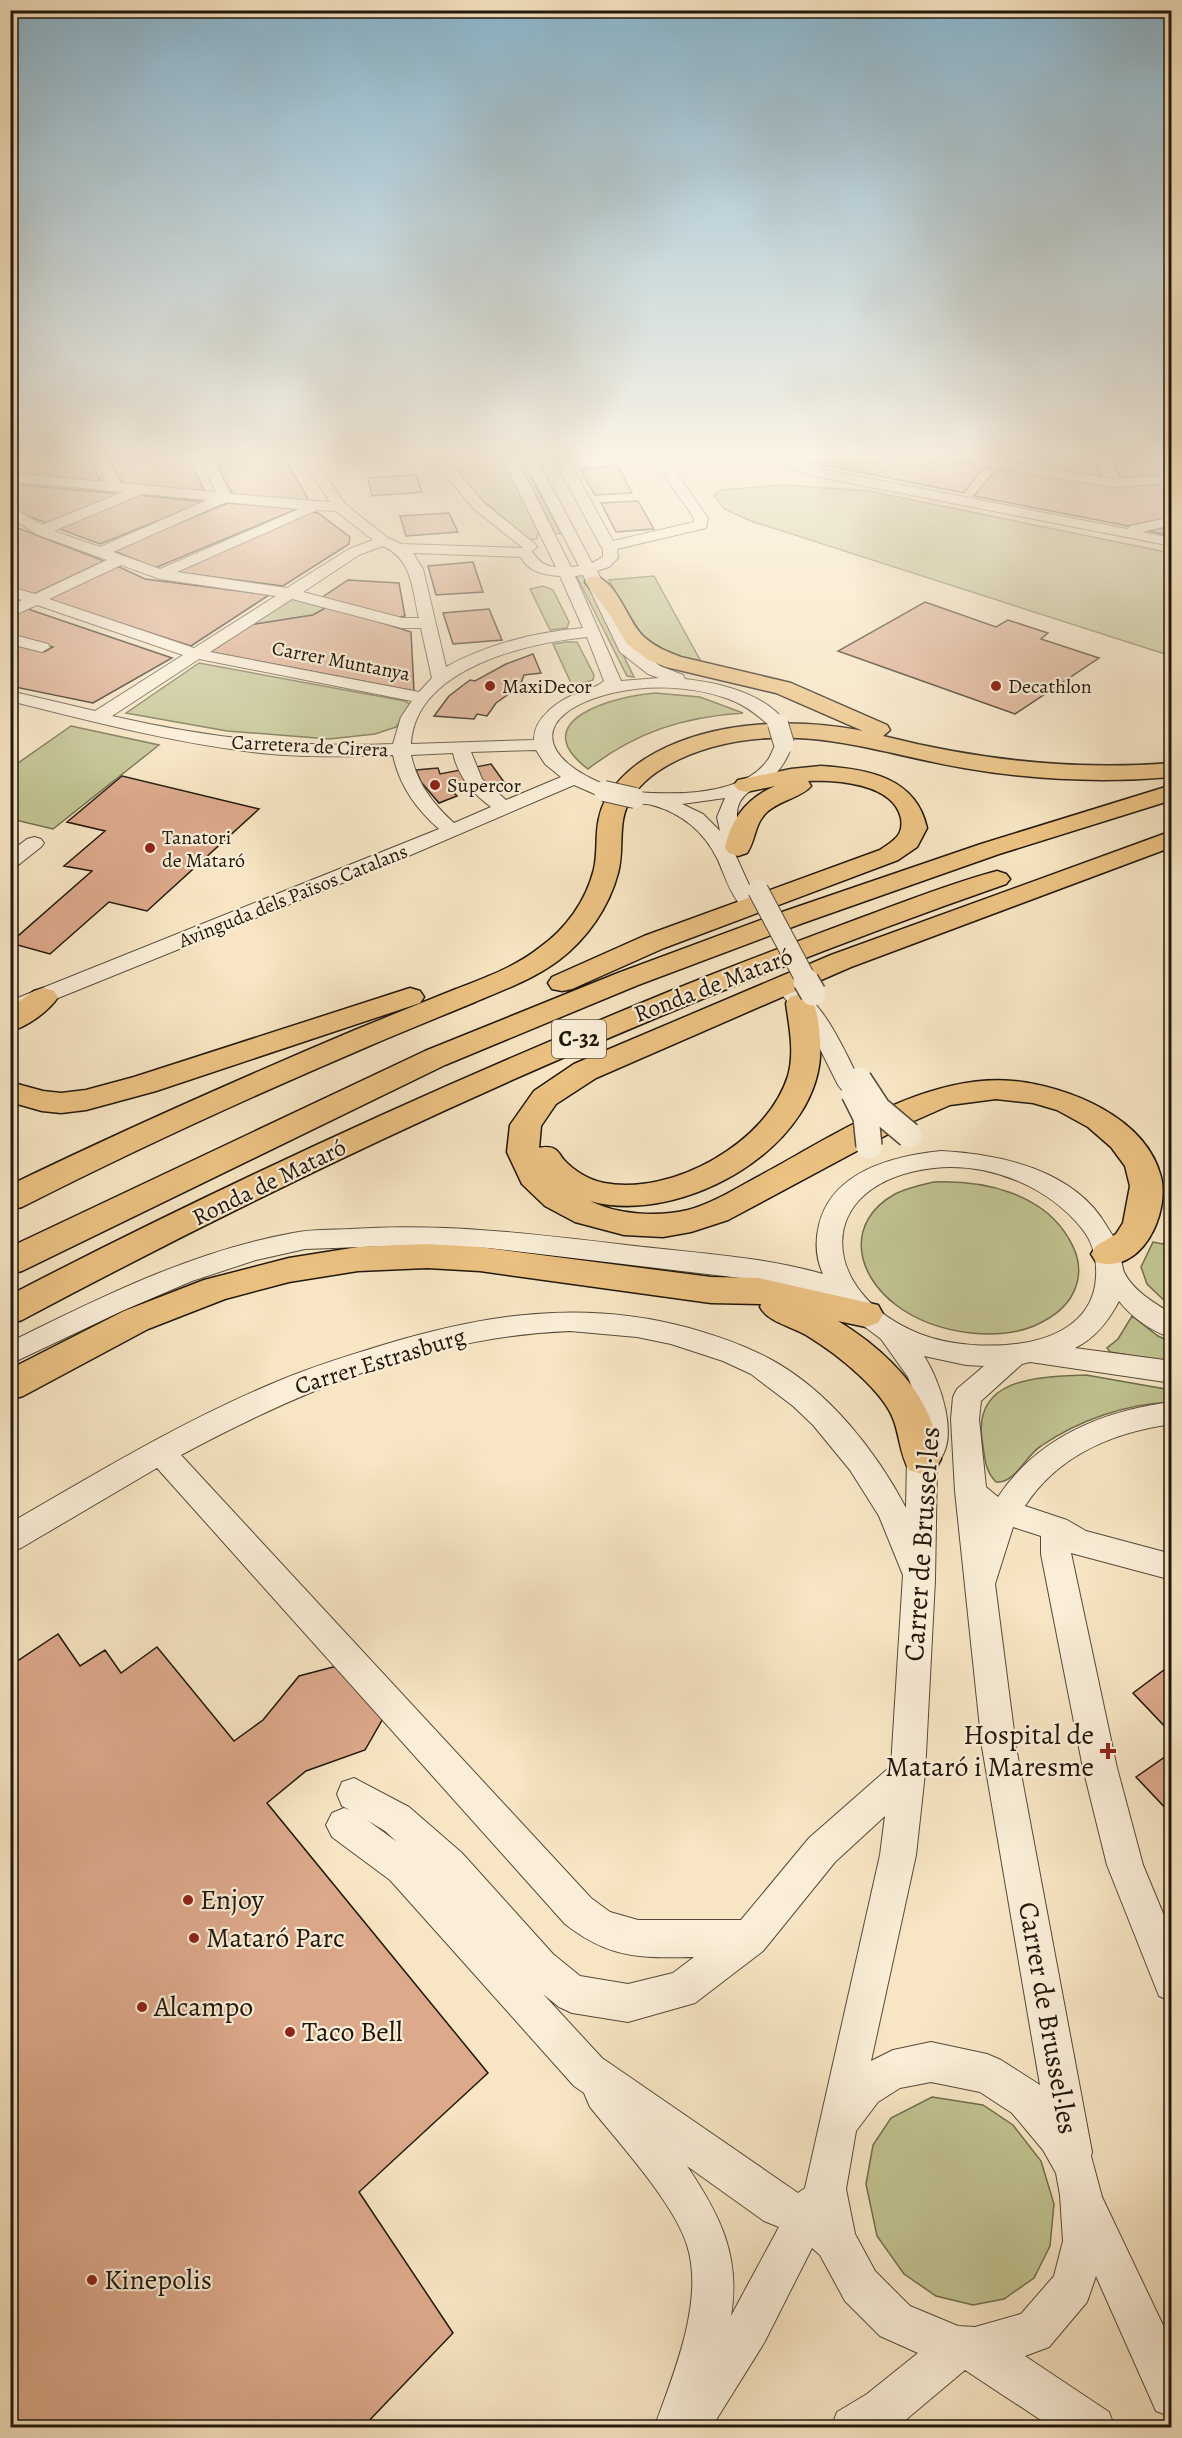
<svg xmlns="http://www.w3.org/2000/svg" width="1182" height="2438" font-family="Alegreya,serif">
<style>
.green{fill:#c1c391;stroke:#706d4e;stroke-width:1.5}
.building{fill:#dca98b;stroke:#20170c;stroke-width:1.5}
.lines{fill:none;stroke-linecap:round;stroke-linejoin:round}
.minor-casing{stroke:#564a3a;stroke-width:2}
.highway-casing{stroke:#20170c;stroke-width:3}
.minor{fill:#faeed8;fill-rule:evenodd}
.highway{fill:#ecc282;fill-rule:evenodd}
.minor-bridge-far1-casing{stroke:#564a3a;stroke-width:22;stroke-linecap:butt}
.minor-bridge-casing{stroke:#564a3a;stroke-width:28;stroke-linecap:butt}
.minor-bridge-far1{stroke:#faeed8;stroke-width:20}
.minor-bridge{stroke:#faeed8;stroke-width:25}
.poi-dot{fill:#8f2418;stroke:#faeed8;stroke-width:2}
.labels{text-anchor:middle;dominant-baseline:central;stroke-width:4.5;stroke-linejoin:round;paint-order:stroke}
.far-street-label{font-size:20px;fill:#20170c;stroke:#faeed8}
.far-poi-label{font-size:20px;fill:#20170c;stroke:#faeed8;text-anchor:start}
.shield{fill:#faeed8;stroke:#615849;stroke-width:1.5}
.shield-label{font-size:22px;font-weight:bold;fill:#20170c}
.street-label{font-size:24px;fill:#20170c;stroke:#faeed8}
.near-street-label{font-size:28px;fill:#20170c;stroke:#faeed8}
.near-poi-label{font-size:28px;fill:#20170c;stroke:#faeed8;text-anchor:start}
</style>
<rect width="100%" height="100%" fill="#f7e5c3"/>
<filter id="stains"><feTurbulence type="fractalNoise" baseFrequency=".00333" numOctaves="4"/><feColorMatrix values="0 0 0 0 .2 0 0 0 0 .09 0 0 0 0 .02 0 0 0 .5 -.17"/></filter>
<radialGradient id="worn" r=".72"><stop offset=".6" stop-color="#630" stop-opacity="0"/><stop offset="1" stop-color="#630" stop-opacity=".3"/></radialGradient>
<path class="green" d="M449,461H505L538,531L537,539L529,540L479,497Z
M518,461H523L561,534L555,533Z
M785,485L869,491L1171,553V656L751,521L724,509L714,495L720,490Z
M576,575H584L634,677L627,676Z
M654,576L704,667L679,661L641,638L609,580Z
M543,586L553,590L569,622L567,628L550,630L530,589Z
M295,597L329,606L313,615L250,625Z
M566,642H577L594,675L593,680L577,685L571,683L553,644Z
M199,663L405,701L411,705L396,727L375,734L329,739L227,731L126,713Z
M655,693L700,697L743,713C683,717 636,732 588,769C523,720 616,696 655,693Z
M71,726L159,745L53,829L11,819V768Z
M934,1182C983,1180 1043,1193 1069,1239C1077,1252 1081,1268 1077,1283C1071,1305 1054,1317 1034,1326C1015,1334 992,1335 971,1333C945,1330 917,1321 896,1305C855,1274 845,1222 895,1194C907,1188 921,1185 934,1182Z
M1171,1233V1307L1147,1284L1141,1267L1153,1242L1163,1244Z
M1132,1316L1158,1336L1171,1342V1362L1110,1352L1107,1348L1118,1339Z
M1086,1375L1171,1390V1402C1126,1404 1079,1420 1041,1446C1025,1456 1015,1484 996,1482C984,1470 985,1456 982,1440C973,1376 1041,1377 1086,1375Z
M932,2097L983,2105L1013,2125L1041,2161L1054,2204L1050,2246L1034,2278L1004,2299L973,2305L936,2296L904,2274L877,2236L866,2184L873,2145L891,2118Z"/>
<path class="building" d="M10,461H91L101,482L10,474Z
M110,461H190L205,492L123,484Z
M214,461H286L310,502L233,494Z
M804,461H953L985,465L964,493Z
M989,461H1094L1102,475L1095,477Z
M1112,461H1172V475L1128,480L1121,478Z
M618,466L632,493L595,495L580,469Z
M997,468L1120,486L1172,481V517L1128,526L974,496Z
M416,475L422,492L372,496L368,478Z
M10,484L124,494L47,523L19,513L10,507Z
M140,495L205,502L100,544L57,528Z
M638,501L654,529L616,532L601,503Z
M228,503L297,509L155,568L112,550Z
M311,512L318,513L350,537L349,544L283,586L176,572Z
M449,513L458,532L406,536L400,516Z
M10,525L104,561L32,595L10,587Z
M1172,526V536L1148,531Z
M473,562L483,592L436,595L428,566Z
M115,565L145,579L269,595L191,646L46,599Z
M348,580L399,583L405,616L396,618L321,598Z
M925,602L996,627L1008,620L1048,633L1041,639L1099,658L1015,714L838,651Z
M329,606L411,632L414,691L211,652L250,625L313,615Z
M25,608L172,658L93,703L10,686V644L44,652L53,647L10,636V615Z
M489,609L502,640L453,644L443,613Z
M533,654L541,673L524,675L520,686L496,703L487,716L477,714L474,719L434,716L449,696L470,680L475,681L506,664Z
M491,764L504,782L452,791L457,796L439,803L421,782L416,770L438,768L440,774Z
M122,776L259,809L147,911L109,902L50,954L10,943L92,871L64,866L105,831L67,822Z
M58,1634L80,1666L105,1650L121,1673L157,1647L234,1741L263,1720L299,1676L348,1663L389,1708L365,1750L306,1771L267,1803L488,2073L359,2192L453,2333L362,2428H10V1666Z
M1172,1664V1734L1133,1693Z
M1172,1752V1815L1136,1777Z"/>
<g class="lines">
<g class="minor-casing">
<path id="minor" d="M95,461H109L120,483L216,492L200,461H214L230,494L330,502L302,461H316L345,504L388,538L401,544L523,548L474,509L434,461H448L484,503L535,544L537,547L532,551C538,561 544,566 556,567L504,461H518L571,567L579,566L524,461H538L592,563L603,557V550L555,461H569L613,541L694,522V518L654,461H668L708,518L706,528L617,549L618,558L609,567L597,571L633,646L660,666L683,675L685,679C720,683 765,693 787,724L784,728H772C758,715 744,704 726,698C691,686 648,684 612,693C529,714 536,759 611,787L613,791L611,795H597L574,785L399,860L31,1009L23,1011L15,1009L12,1004L15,999L439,829C416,809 399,785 393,755C346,757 298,758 252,752C170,742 90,721 10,701V691L95,711L183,655L37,605L10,617V606L22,600L10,596V587L35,594L107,560L36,534L10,517V506L42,525L123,492L10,481V473L106,482ZM142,494L207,500L100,547L54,531ZM226,502L299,509L160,569L113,552ZM317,510L336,511L373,540L349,549L287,588L177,572ZM383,546C413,560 412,589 419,618H402L303,592L359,555ZM413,553L521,557C528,572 545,575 560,576L583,628C536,632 488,644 446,667L423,569ZM121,565L160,579L276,596L194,648L49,599ZM583,575L620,652L648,674L659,678L621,681L575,576ZM292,599L402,628H421L432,678L419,692L210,652ZM587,637L604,681C596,688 587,689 578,693C559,700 533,718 534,740L411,744C415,668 527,643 587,637ZM199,659L412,701L401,717L393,744C294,748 209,738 112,716ZM536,750L545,764L561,777L506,800L482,779L471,752ZM453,753C458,776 472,793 491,807L454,823C432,803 417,783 411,755Z
M781,461H796L816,468L1127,529L1130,526L1172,517V525L1142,532L1172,538V546L814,476L789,469Z
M969,461H1000L1114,479L1172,475V483L1114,487L976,465Z
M10,634L48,644L50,647L42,652L10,644Z
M784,739L790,740L793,744C787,758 782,769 770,779C765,784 757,786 750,791C728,806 738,831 749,849L746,853L735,854L755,898L752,902H738C729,890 724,874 718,860C704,831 681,813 652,805C644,803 636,804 628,802L626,798L628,794L635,792C675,795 741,796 767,761C772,755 773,747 778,740ZM725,798L717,817L720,831L703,814L682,804Z
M34,837L41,839L44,843L41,847L17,866L10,868V852L27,839Z
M794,989C823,997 848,1059 862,1085L858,1090L850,1092L842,1090L838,1085L809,1027L783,996L786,991Z
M941,1151C1000,1154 1074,1170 1106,1225C1110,1232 1115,1238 1118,1245C1121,1253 1121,1264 1124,1272C1133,1291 1155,1303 1172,1314V1338C1153,1332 1131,1317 1119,1301C1108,1322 1095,1338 1075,1348L1172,1361V1383L1030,1362L1022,1364L981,1401L979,1419L986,1487L998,1497C1038,1437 1102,1411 1172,1402V1424C1114,1432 1058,1455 1025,1506L1067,1520L1086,1531L1172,1554V1580L1071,1553L1117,1768L1143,1865L1172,1935V2002L1159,1996L1107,1865L1083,1768L1041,1554V1536L1013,1527L995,1584L1016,1747L1092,2152L1091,2156L1102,2197L1172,2344V2417L1156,2411L1096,2276L1087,2302L1049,2347L1025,2356L1109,2412L1115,2428H1053L965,2370L896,2428H831L837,2412L867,2394L918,2353L880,2336L845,2301L820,2255L812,2248L764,2343L711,2428H654C673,2376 705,2300 687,2245C674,2203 619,2143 590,2107L584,2093L574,2086L390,1880L332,1837L326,1825L332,1813L344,1808L350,1810L342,1806L337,1794L342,1782L354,1778L409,1807L462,1853L553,1954L580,1976L628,1984L673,1973L694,1957C640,1958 610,1959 565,1924L157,1468L21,1548L10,1552V1523C97,1473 184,1420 276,1382C311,1367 347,1356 383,1345C486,1314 583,1299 689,1328C717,1336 744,1345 770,1359C828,1390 876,1451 906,1508L907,1459L916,1446L917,1424L916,1398L908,1377L881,1339L853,1318L836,1297L766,1281L488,1248L418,1245L305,1249L256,1260L192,1281L122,1311L10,1364V1342C101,1297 193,1251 293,1233C312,1229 332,1230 351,1229C444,1223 535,1234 626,1245C692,1253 760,1256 823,1274C816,1259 815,1241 819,1225C832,1171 893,1156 941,1151ZM934,1168C988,1162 1049,1186 1083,1230C1093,1243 1097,1260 1096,1277C1094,1317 1061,1337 1023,1343C990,1348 951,1346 920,1334C817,1293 811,1182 934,1168ZM570,1331L637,1337L671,1344L723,1361L751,1374L793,1406L813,1425L850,1470L879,1516L903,1575L891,1766L809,1838L741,1920H638L610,1912L591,1898L181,1455C302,1390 431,1336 570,1331ZM924,1356L966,1365L984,1366L957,1389L953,1397L951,1419L955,1491L982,1747L1040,2085L1001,2060L987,2054L931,2042L893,2050L871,2061L916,1855L925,1773L935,1580L937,1463C961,1439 940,1381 924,1356ZM885,1816L880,1855L805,2188L798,2193L602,2058L543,1994L559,2007L572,2013L628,2022L695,2003L763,1951L835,1862ZM367,1820L385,1831L397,1842ZM931,2082L980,2092L1012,2113L1043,2150L1056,2173L1060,2195L1063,2241L1054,2276L1021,2314L975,2327L958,2326L910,2306L875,2271L855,2234L846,2189L856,2131L878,2102L900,2088ZM687,2166L764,2221L779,2227L731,2316C741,2256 720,2215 687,2166Z"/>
</g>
<g class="highway-casing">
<path id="highway" d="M595,576C618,582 628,623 644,637C655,647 668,652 681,657L791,683L887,725L890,730L883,736C978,760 1073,771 1172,763V777C1102,783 1033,780 964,768C876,753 804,722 712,747C677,757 630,779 623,820C620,838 623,855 618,873C609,907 587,939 559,960C534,979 503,990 475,1002C439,1017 404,1031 369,1046C252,1096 136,1149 22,1207L10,1210V1185C124,1130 239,1079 355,1030C389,1016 422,1003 456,989C485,978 515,967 539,948C566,929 586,901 594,869C598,852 595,834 599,818C605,789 631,766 655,753C716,720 797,718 863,731L776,693L666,667L648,660L627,644L608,612L585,582L588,578Z
M821,766C867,769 916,777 927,828L917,847L898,860L664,948L572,989L562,991L552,989L548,983L552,977L644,936L880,850C893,841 904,836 901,818C893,783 836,780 808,781L811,786C804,796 779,801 767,812C754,824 756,840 747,853L738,856L729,853L725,848C731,819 747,798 775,786L746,792L738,790L734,785L738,780L791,769Z
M1172,785V800L999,854L803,923L638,985L445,1065L22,1271L10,1274V1247L425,1051L618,973L785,911L981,844Z
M1172,831V847L851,967L596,1078L556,1104L541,1126L539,1148C544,1147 551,1146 556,1150C559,1152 562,1158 564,1160C574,1171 589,1180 604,1183C672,1196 767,1143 788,1076C795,1052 789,1026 786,1003L790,997L800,994L810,997C818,1009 819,1027 820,1041C828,1145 681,1227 590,1201C618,1215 658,1217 688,1210C714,1203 738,1187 761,1175C835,1135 927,1073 1013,1081C1067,1086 1146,1117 1161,1177C1170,1214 1141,1276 1096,1262L1091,1254L1096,1246L1116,1234L1123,1223L1130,1186L1125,1166L1111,1147L1088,1127L1057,1110L1033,1103L996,1099L950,1105L907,1124L728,1220L691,1232L663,1237L624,1235L575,1222L545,1206L522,1184L507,1152L510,1125L534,1091L574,1064L831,955Z
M997,871L1006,874L1010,879L1006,884C667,1002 339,1151 22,1320L10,1324V1295C226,1183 448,1082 673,990C739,963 807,938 874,913C914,898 956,882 997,871Z
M44,988L54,991L58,997C49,1011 27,1027 10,1031V1008L34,991Z
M410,988L420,991L424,997L420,1003L156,1091L86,1110L61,1113L42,1111L10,1102V1082L43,1091L61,1093L86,1090L134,1077Z
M427,1244L480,1247L711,1277L759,1278L878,1305L883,1314L878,1323L866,1327L838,1321C876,1344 913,1377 930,1418C935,1431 936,1446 941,1459L935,1470L922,1474L909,1470C900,1454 900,1438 894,1421C888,1403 871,1386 858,1374C842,1359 824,1346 806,1335C791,1326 768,1322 760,1307L761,1304L711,1303L480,1271L427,1268L358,1271L289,1282L225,1299L148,1329L23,1396L10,1400V1369L124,1311L204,1280L289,1258L358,1247Z"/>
</g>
<use href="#minor" class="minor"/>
<use href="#highway" class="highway"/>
<g class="minor-bridge-far1-casing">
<path id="minor-bridge-far1" d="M778,724L784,744
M604,791L635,798
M758,890L807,982"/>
</g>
<g class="minor-bridge-casing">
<path id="minor-bridge" d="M806,981L813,993
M859,1080L878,1109L909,1135
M854,1093L866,1117L869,1146"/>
</g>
<use href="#minor-bridge-far1" class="minor-bridge-far1"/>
<use href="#minor-bridge" class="minor-bridge"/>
</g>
<linearGradient id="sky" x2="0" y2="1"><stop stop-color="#8ab8d2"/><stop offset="0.57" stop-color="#fbf3e4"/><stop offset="1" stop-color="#fbf3e4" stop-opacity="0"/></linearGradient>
<rect width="1182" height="802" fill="url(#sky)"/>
<g class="poi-dot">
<circle cx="490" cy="686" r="6"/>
<circle cx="996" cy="686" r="6"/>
<circle cx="435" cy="785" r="6"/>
<circle cx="150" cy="848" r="6"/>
<path d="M1105 1742h6v6h6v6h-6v6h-6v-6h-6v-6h6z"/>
<circle cx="188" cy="1900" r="6"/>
<circle cx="194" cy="1938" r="6"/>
<circle cx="142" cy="2007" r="6"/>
<circle cx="290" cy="2032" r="6"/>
<circle cx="92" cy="2280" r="6"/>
</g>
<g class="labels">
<g class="far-street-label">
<text transform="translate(341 661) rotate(11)">Carrer Muntanya</text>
<text transform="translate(310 746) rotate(3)">Carretera de Cirera</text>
<text transform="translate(293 896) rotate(-22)">Avinguda dels Països Catalans</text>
</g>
<g class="far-poi-label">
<text x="502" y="686">MaxiDecor</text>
<text x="1008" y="686">Decathlon</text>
<text x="447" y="785">Supercor</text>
<text x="162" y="837">Tanatori<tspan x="162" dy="23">de Mataró</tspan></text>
</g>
<rect class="shield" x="552" y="1020" width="54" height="38" rx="4.5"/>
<g class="shield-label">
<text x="579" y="1039">C-32</text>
</g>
<g class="street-label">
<text transform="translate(713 985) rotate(-21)">Ronda de Mataró</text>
<text transform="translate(269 1182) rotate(-26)">Ronda de Mataró</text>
<text transform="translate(380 1361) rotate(-17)">Carrer Estrasburg</text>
</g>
<g class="near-street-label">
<text transform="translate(922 1544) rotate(-86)">Carrer de Brussel·les</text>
<text transform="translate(1048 2018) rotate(80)">Carrer de Brussel·les</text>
</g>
<g class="near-poi-label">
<text x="1094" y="1735" text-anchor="end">Hospital de<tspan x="1094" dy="32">Mataró i Maresme</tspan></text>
<text x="200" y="1900">Enjoy</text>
<text x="206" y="1938">Mataró Parc</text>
<text x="154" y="2007">Alcampo</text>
<text x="302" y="2032">Taco Bell</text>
<text x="104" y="2280">Kinepolis</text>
</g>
</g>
<rect width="1182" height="2438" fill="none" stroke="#f7e5c3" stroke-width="36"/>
<rect x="12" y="12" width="1158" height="2414" fill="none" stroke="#20170c" stroke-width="3"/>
<rect x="18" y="18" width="1146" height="2402" fill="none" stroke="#20170c" stroke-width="1.5"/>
<rect width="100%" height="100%" filter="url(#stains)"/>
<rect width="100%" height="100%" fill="url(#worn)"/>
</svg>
